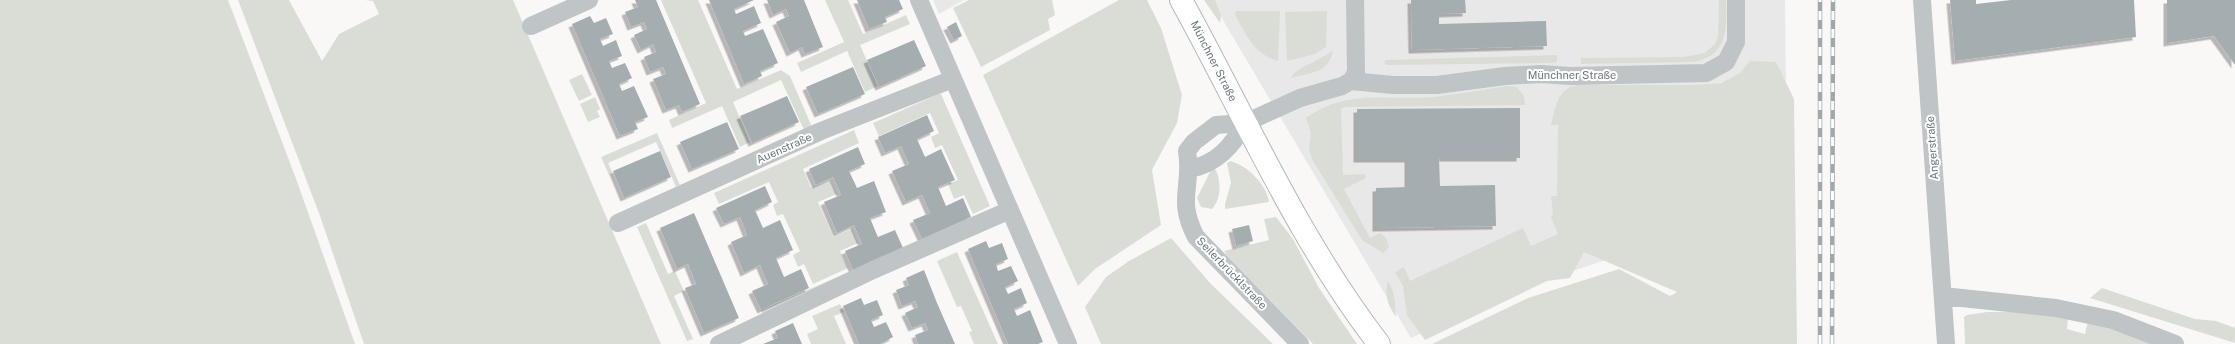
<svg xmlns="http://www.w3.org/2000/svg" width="2235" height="344" font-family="'Public Sans',sans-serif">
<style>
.built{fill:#e7e8e7}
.green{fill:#daddd6}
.building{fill:#a4aeb1;filter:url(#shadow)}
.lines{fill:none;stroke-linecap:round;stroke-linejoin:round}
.secondary-casing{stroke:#b1b9bb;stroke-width:24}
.street{stroke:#bfc4c6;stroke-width:18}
.secondary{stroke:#fff;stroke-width:22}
.rail-casing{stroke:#9fa8aa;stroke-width:4.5}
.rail{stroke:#fff;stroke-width:3;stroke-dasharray:9;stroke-linecap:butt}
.labels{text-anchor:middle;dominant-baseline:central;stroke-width:4;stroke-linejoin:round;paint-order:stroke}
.street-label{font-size:11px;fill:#677a7e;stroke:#fff}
</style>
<defs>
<filter id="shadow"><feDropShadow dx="-3.5" dy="3.5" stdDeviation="0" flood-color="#0004"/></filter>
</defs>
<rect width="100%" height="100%" fill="#f9f8f7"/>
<path class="built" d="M933,0H964L939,14Z
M1211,0H1785L1788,289L1627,253L1513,291L1411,338Z"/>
<path class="green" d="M0,0H228L295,176L355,344H0Z
M238,0H289L322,61L339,34L379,14L373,1L365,0H513L661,344H364L320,216Z
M661,0H698L737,89L781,70L790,76L812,127L804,130L781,80L733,102L750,142L740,147L722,106L672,128L669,120L706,103Z
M825,0H848L863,34L906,15L910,24L860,45L878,86L865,92L847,51L801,72L797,63L844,42Z
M969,0H1052L1055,15L1048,19L1050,30L981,67L953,8Z
M1119,0H1147L1161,28L1182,95L1177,123L1152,170L1161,225L1095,269L1078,286L983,75Z
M1204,0H1215L1221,15L1220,23Z
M1719,0H1726C1727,29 1728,56 1693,62L1581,64V58L1684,57L1705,53L1715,44L1718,37Z
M1236,11H1280L1278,61C1254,54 1247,36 1235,15Z
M1327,11L1326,47L1315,54L1287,61L1285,12Z
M1333,50C1329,74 1311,72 1291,78C1294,68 1324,59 1333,50Z
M1557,55V61L1554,63L1387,65L1384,63L1386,60Z
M1750,61L1776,62L1794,99L1797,344H1432L1528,298L1619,269L1670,296L1677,292L1584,252L1570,278L1547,281L1425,340L1407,315L1403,286L1395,272L1404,267L1410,281L1523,228L1531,246L1558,234L1551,217L1553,214L1551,196H1557L1558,125H1551C1555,108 1558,87 1578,85H1696L1722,83L1740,73Z
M582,74L592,95L579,101L569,80Z
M1507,86L1517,87L1524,96L1525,105L1344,107L1341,109L1343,175L1365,174L1366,178L1344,189L1370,238L1380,233L1386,238L1389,247L1383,253L1362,240L1313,161L1309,149L1311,133L1306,118C1348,88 1386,101 1434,97C1458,94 1482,90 1507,86Z
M939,94H941L990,206L973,214L964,195L954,199L948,184L958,180L942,145L935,148L931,137L939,133L930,113L879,136L873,123Z
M595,97L600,109L597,111L600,117L588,122L580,104Z
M854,130L859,143L803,169L811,188L830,180L837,194L818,202L833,237L852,229L858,243L840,251L848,268L813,284L804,264L798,267L793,255L800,251L783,214L777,216L773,205L778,202L769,182L719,204L714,193Z
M657,133L680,185L676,187L656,142L608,163L613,174L609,175L601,157Z
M1230,161C1247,165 1267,185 1269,202L1225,209V204L1231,183L1227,163Z
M1215,168C1221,180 1222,198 1212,209L1201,207L1197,198L1210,172Z
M1276,217L1293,239L1319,288L1357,344H1313L1228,257L1224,251L1269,240L1264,219Z
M646,223L668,274L675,271L684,291L674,296L693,339L687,341L637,227Z
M1171,238L1211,284L1273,344H1101L1085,307L1106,277L1129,261Z
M957,252L998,344H974L969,332L972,331L961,306L957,307L937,261Z
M870,263L763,316L761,310Z
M1388,281C1395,291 1395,305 1396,317C1388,305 1384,296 1388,281Z
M2102,288L2195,319L2216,321L2235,328V343L2090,298Z
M840,304L844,312L834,316L846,344H811L807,334L818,329L812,316Z
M1987,312H2013L2068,318L2067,329L2085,334L2088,321L2117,327L2154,344H1965L1964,317L1967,315Z"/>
<path class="building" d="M635,0H656L700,104L682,112L679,105L666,110L653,79L666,74L663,67L650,72L644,57L656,52L653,44L641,50L634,35L647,29L644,22L631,27L625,12L638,7Z
M709,0H754L734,9L736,14L754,6L761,23L743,31L745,36L763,29L778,63L760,71L762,76L744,84Z
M767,0H804L823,47L805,54L802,47L790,53L776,22L789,16L786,9L773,15Z
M857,0H899L903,9L885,17L887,22L869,29Z
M1411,0H1465L1466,13L1439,14V24L1546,21L1547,46L1412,50Z
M1950,0H1976V4L2011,0H2134L2136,37L1955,61Z
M2167,0H2235V65L2214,36L2167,43Z
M590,16L594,23L606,18L613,34L600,39L603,46L616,40L622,56L609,61L612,68L625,63L632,78L619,84L622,91L634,86L648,117L635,122L638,129L620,136L572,24Z
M956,22L962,36L954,40L947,27Z
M914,40L926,66L879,87L867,60Z
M853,67L865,94L818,114L806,87Z
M787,96L799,122L752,143L740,116Z
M1520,108V158H1439L1440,186L1495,185L1496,226L1376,228V188L1408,187V159H1357V109Z
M927,115L934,131L917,139L925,157L941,149L955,180L938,187L946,206L963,198L971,217L922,239L913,220L930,213L922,195L906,202L892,171L909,164L901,146L885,153L878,137Z
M727,122L739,149L692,169L680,142Z
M858,147L865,164L849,171L857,188L874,181L886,212L870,218L877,235L878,237L895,230L903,248L853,270L845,251L862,244L854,225L837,233L824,202L841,195L833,177L816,185L809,169Z
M660,151L671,177L624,198L613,171Z
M765,186L772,202L755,210L763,228L780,220L793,250L776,258L784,277L801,269L809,288L761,310L752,291L768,284L762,270L760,265L744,273L731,242L747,235L742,222L740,217L724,224L716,208Z
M694,213L739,318L704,333L685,288L696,284L688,264L677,269L660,228Z
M1249,225L1253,241L1236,246L1232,229Z
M986,241L989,248L1002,243L1008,259L996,264L998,271L1011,266L1018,281L1005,287L1008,294L1021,288L1027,303L1014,309L1017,316L1030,310L1043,342L1038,344H1008L968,249Z
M924,270L937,303L955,344H918L915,335L928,330L925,323L912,328L905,313L918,307L915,301L902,306L896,290L909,285L906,278Z
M861,298L864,305L877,300L883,315L871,320L874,327L886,322L893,337L880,344H859L843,306Z
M793,323L802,344H763L778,338L775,331Z"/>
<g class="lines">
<g class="secondary-casing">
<path id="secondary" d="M1181,0C1245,116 1298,239 1379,344"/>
</g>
<path class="street" d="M919,0L1068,344
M1922,0L1946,344
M531,26L589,0
M1351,81L1393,85H1437L1505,76L1541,74L1571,76L1706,73L1726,62L1736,42V0
M1190,169C1218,163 1232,146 1245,123
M618,223L821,131L953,79
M1943,296L2056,308L2113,320L2175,344
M719,344L873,270L1010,210
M1300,344L1196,237C1176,199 1193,187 1187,151L1194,142L1216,125L1245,123L1300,98L1342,86L1351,81L1356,73L1355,0"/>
<use href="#secondary" class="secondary"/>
<g class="rail-casing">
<path id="rail" d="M1820,344V0
M1832,344L1833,0"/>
</g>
<use href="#rail" class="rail"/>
</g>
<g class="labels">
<g class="street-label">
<text transform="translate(1214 61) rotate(63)">Münchner Straße</text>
<text x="1572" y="75">Münchner Straße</text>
<text transform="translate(784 148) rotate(-24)">Auenstraße</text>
<text transform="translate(1932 148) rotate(-94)">Angerstraße</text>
<text transform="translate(1232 273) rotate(46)">Seilerbrücklstraße</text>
</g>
</g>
</svg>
